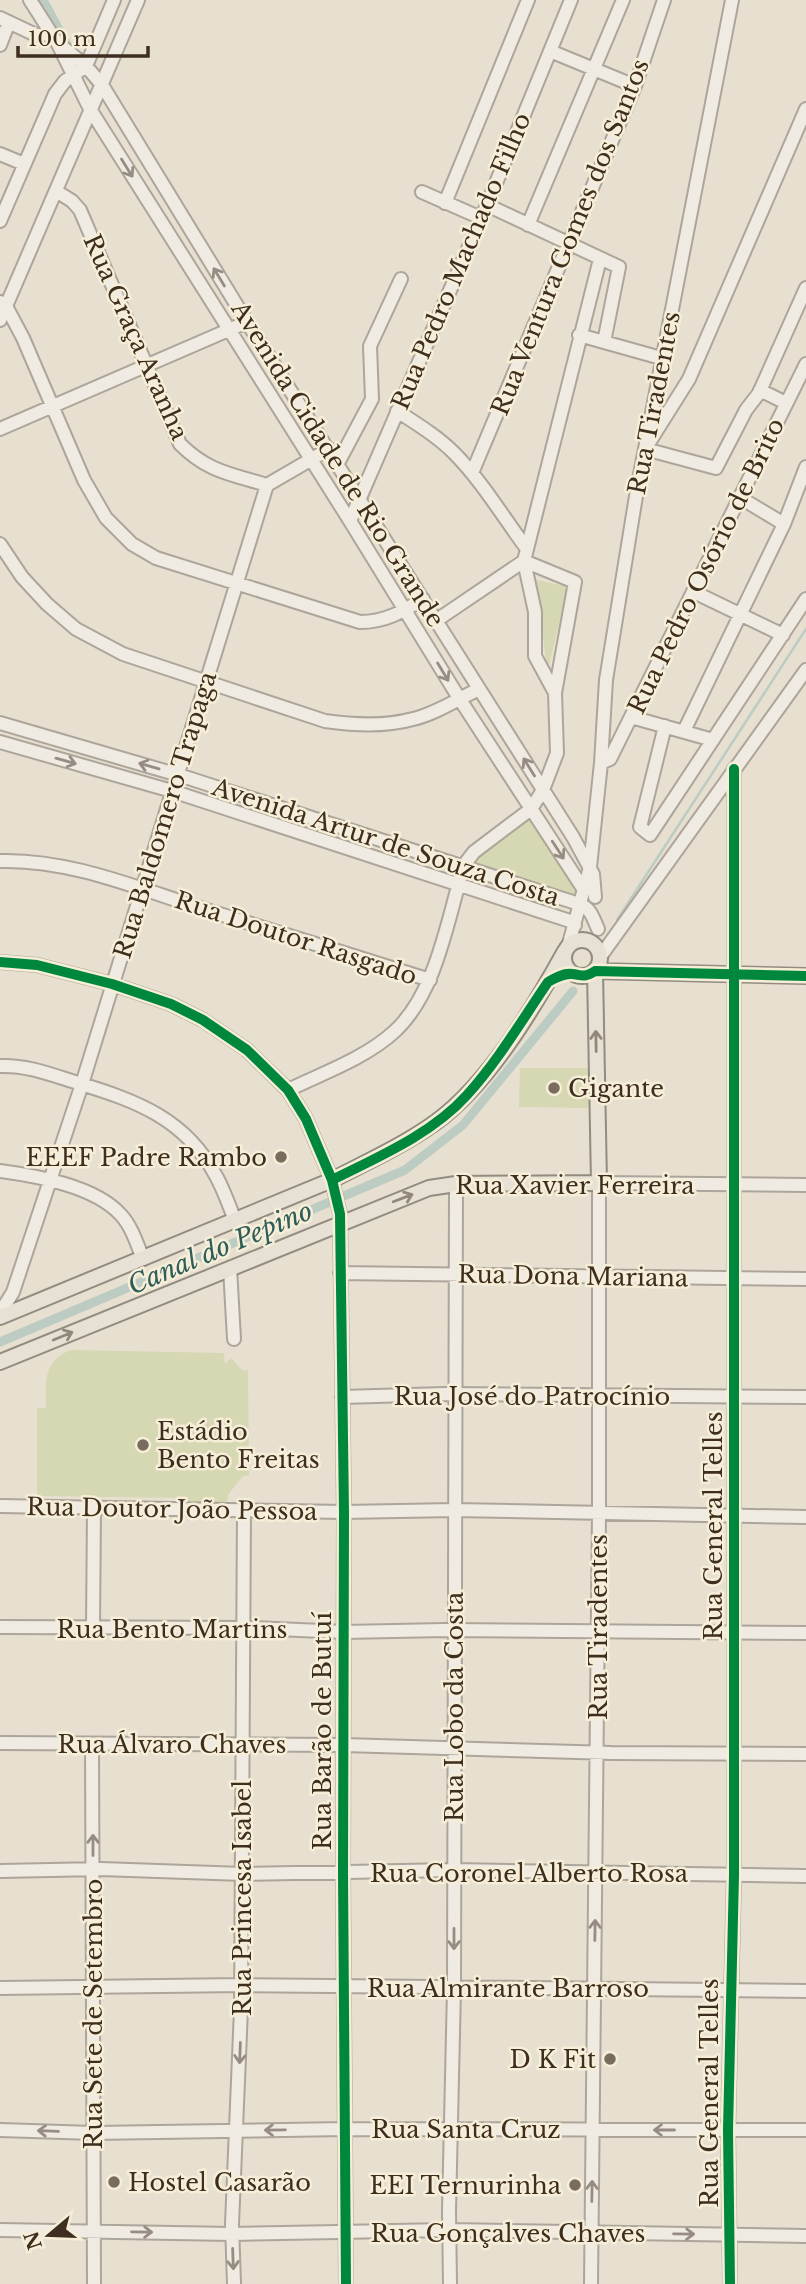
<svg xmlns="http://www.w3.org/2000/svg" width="806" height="2284" font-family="'Libre Baskerville',serif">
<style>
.green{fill:#d6d7b3}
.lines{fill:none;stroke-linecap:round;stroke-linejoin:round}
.stream{stroke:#bcccc2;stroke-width:2.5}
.canal{stroke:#bcccc2;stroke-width:9}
.minor-casing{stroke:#ada599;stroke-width:16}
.major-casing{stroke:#928b80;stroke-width:18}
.minor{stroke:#efebe3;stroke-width:12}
.major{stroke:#e6e1d4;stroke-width:14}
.cycleway-casing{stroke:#f7eed8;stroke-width:15}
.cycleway{stroke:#00873e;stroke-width:10}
.oneway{stroke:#968c82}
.oneway2{stroke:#92887a}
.poi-dot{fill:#786c5e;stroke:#f7eed8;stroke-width:2.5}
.labels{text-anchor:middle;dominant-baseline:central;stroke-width:5;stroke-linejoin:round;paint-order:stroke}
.street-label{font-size:24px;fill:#3d2e20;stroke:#f7eed8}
.poi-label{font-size:24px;fill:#3d2e20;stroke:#f7eed8;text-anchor:start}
.water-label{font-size:26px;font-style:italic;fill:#2f5d5a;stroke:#f7eed8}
</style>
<rect width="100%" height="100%" fill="#e7e0d1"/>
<path class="green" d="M534,579L568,587L547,673L540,606Z
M529,819L578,888L573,898L471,861Z
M520,1068H588V1108L519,1107Z
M72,1350L224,1353L225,1364L231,1358L242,1370H248L249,1475L243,1476L228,1495L227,1506L182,1505L181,1498L37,1496V1408H46C45,1382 44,1358 72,1350Z"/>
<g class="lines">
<path class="stream" d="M617,920L806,629"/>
<path class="canal" d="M43,0L71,52
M0,1342L405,1170L463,1125L573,991"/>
<g class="minor-casing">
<path id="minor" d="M30,0L58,44L90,109L350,521L459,698L584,890
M0,18L36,35L51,34
M0,45L9,22
M60,45L86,66L102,85L247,322L573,837L593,874L595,897
M550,51L635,86
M806,109L689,379L645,449L716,468L746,410L759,393L806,288
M0,154L24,164
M56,191L72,201L80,210L180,444C208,472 231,474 267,485
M422,192L481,218
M445,203L528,0
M487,205L619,267L604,342
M0,221L55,94L65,81L86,66L114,0
M528,225L623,0
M0,302L6,306L23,338L84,480L106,518L132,544L156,558L360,622C385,622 402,612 423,599
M0,320L138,0
M579,335L661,358
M760,390L786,403
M397,411C417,424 437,436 454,453C482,481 503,517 527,549
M0,429L247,322
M338,463L372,399L370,346L401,279
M472,473L635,86L664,0
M739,497L784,524
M350,521L487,205L571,0
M0,544L22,577L47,604L76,629L123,654L325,721C354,725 384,727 413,719C435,714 458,699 479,689
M694,592L783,635
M437,620L524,561
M555,693L535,656V612L524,561L600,259
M631,717L713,740
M0,723L182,776L579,904C591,908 593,918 598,929
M665,726L640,827L650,835L806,599
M684,731L784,524L806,467
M0,742L172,791L570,921L575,925
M601,763L610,759L806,364
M0,861C65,859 130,885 191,905C271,930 350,955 430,980
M568,947L590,867L601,763L606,680L637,490L732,0
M600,957L806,670
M0,962L37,965L112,984L171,1004L203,1020L247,1050L288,1090L306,1119L332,1180L340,1214L344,1512L343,1872L346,2284
M0,1066C28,1065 52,1075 78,1083C137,1101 186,1119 216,1176C224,1190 229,1206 235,1220
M288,1090C323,1073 366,1058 395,1031C437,992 448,917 464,865L474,852L531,809L543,790L557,753L555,693L575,582L524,561
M0,1171C37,1176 95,1186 121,1215C132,1227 137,1244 143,1259
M230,1268L234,1339
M340,1273L806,1279
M0,1313L13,1292L82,1084L267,485L329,449
M342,1397L445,1394L806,1397
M0,1506L344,1512L454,1510L806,1517
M0,1627L253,1628L344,1632L444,1630L806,1633
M93,1629L94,1508
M0,1743L344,1745L611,1753L806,1754
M92,1744L94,2284
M0,1871L101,1869L243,1874L454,1870L806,1876
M0,1988L241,1985L806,1991
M0,2130L94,2133L344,2129L806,2130
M0,2230L232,2234L449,2230L806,2236
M234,2284L232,2224L241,2009L244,1511
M450,2284L449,2210L454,1989L456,1184
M591,2284L599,1514V1183L806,1185
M730,2284L728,2130L734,1875V769"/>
</g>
<g class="major-casing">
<path id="major" d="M564 958a18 18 0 1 1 36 0a18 18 0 1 1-36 0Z
M595,971L806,976
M0,1317L332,1180C367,1162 404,1145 436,1122C489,1083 533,1009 565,951
M0,1362L429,1188L456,1184L599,1183L595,971"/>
</g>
<use href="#minor" class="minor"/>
<use href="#major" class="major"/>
<g class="cycleway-casing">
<path id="cycleway" d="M0,962L37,965L112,984L171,1004L203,1020L247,1050L288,1090L306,1119L332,1180L340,1214L344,1512L343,1872L346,2284
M332,1180C378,1157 432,1134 467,1095C498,1061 522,1020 548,982C555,978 563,973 572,974C582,975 585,978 595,971L806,976
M730,2284L728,2130L734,1875V769"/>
</g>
<use href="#cycleway" class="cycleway"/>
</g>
<defs><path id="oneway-shaft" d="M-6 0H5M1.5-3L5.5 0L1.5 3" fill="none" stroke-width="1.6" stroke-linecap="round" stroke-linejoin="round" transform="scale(1.75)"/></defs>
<g class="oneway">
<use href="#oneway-shaft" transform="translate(127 168) rotate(58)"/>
<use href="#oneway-shaft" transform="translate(219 277) rotate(-121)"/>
<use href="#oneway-shaft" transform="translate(443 672) rotate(59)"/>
<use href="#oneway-shaft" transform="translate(66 761) rotate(16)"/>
<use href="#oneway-shaft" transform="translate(149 766) rotate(-164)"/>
<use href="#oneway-shaft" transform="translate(529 767) rotate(-122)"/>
<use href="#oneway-shaft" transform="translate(558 850) rotate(57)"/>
<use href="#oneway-shaft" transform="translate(93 1845) rotate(-90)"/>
<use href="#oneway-shaft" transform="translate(595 1930) rotate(-89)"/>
<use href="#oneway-shaft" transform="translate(454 1939) rotate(90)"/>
<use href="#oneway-shaft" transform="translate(240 2053) rotate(92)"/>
<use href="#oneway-shaft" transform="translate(275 2130) rotate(179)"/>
<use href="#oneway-shaft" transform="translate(664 2130) rotate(180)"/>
<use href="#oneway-shaft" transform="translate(48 2131) rotate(-178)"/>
<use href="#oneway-shaft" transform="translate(592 2191) rotate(-89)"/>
<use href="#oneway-shaft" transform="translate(142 2232) rotate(1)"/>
<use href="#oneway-shaft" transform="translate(684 2234) rotate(1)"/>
<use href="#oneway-shaft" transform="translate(233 2259) rotate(88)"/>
</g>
<g class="oneway2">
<use href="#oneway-shaft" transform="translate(596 1041) rotate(-91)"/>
<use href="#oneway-shaft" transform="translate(403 1198) rotate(-21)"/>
<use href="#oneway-shaft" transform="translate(63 1336) rotate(-22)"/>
</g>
<g class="poi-dot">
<circle cx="554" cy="1088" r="7"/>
<circle cx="281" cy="1157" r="7"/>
<circle cx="143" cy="1445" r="7"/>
<circle cx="610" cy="2059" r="7"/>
<circle cx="114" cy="2182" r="7"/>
<circle cx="575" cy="2185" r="7"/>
</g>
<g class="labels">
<g class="street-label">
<text transform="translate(570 237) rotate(-68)">Rua Ventura Gomes dos Santos</text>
<text transform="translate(461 261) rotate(-67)">Rua Pedro Machado Filho</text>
<text transform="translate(136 337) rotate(66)">Rua Graça Aranha</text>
<text transform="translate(654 403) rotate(-79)">Rua Tiradentes</text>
<text transform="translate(338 464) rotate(58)">Avenida Cidade de Rio Grande</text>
<text transform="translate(706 566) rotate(-64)">Rua Pedro Osório de Brito</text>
<text transform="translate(165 815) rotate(-73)">Rua Baldomero Trapaga</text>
<text transform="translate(386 842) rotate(18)">Avenida Artur de Souza Costa</text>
<text transform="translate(296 938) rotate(18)">Rua Doutor Rasgado</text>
<text x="575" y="1185">Rua Xavier Ferreira</text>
<text transform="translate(573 1276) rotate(1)">Rua Dona Mariana</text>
<text x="532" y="1396">Rua José do Patrocínio</text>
<text transform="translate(172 1509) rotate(1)">Rua Doutor João Pessoa</text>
<text transform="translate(713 1526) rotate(-90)">Rua General Telles</text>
<text transform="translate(598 1627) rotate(-90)">Rua Tiradentes</text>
<text x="172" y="1629">Rua Bento Martins</text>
<text transform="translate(454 1707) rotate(-90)">Rua Lobo da Costa</text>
<text transform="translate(322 1731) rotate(-90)">Rua Barão de Butuí</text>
<text x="172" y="1744">Rua Álvaro Chaves</text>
<text x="529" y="1873">Rua Coronel Alberto Rosa</text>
<text transform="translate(242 1898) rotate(-90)">Rua Princesa Isabel</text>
<text x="508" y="1988">Rua Almirante Barroso</text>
<text transform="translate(93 2014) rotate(-90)">Rua Sete de Setembro</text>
<text transform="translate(709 2093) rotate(-90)">Rua General Telles</text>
<text x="466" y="2129">Rua Santa Cruz</text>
<text x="508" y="2233">Rua Gonçalves Chaves</text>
</g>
<g class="poi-label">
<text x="568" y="1088">Gigante</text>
<text x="267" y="1157" text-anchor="end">EEEF Padre Rambo</text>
<text x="157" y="1431">Estádio<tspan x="157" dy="28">Bento Freitas</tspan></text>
<text x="596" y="2059" text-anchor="end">D K Fit</text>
<text x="128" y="2182">Hostel Casarão</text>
<text x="561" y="2185" text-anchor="end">EEI Ternurinha</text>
</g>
<g class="water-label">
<text transform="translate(220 1248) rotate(-23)">Canal do Pepino</text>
</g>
</g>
<g transform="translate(49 2235) rotate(251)" stroke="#f7eed8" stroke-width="5" paint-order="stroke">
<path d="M0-5L12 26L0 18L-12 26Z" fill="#3d2e20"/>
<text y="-10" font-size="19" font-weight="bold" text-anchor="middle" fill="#3d2e20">N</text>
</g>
<path d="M18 46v10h130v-10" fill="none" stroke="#3d2e20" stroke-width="3.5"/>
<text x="28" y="46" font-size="21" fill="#3d2e20" stroke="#f7eed8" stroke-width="5" paint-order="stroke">100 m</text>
</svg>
